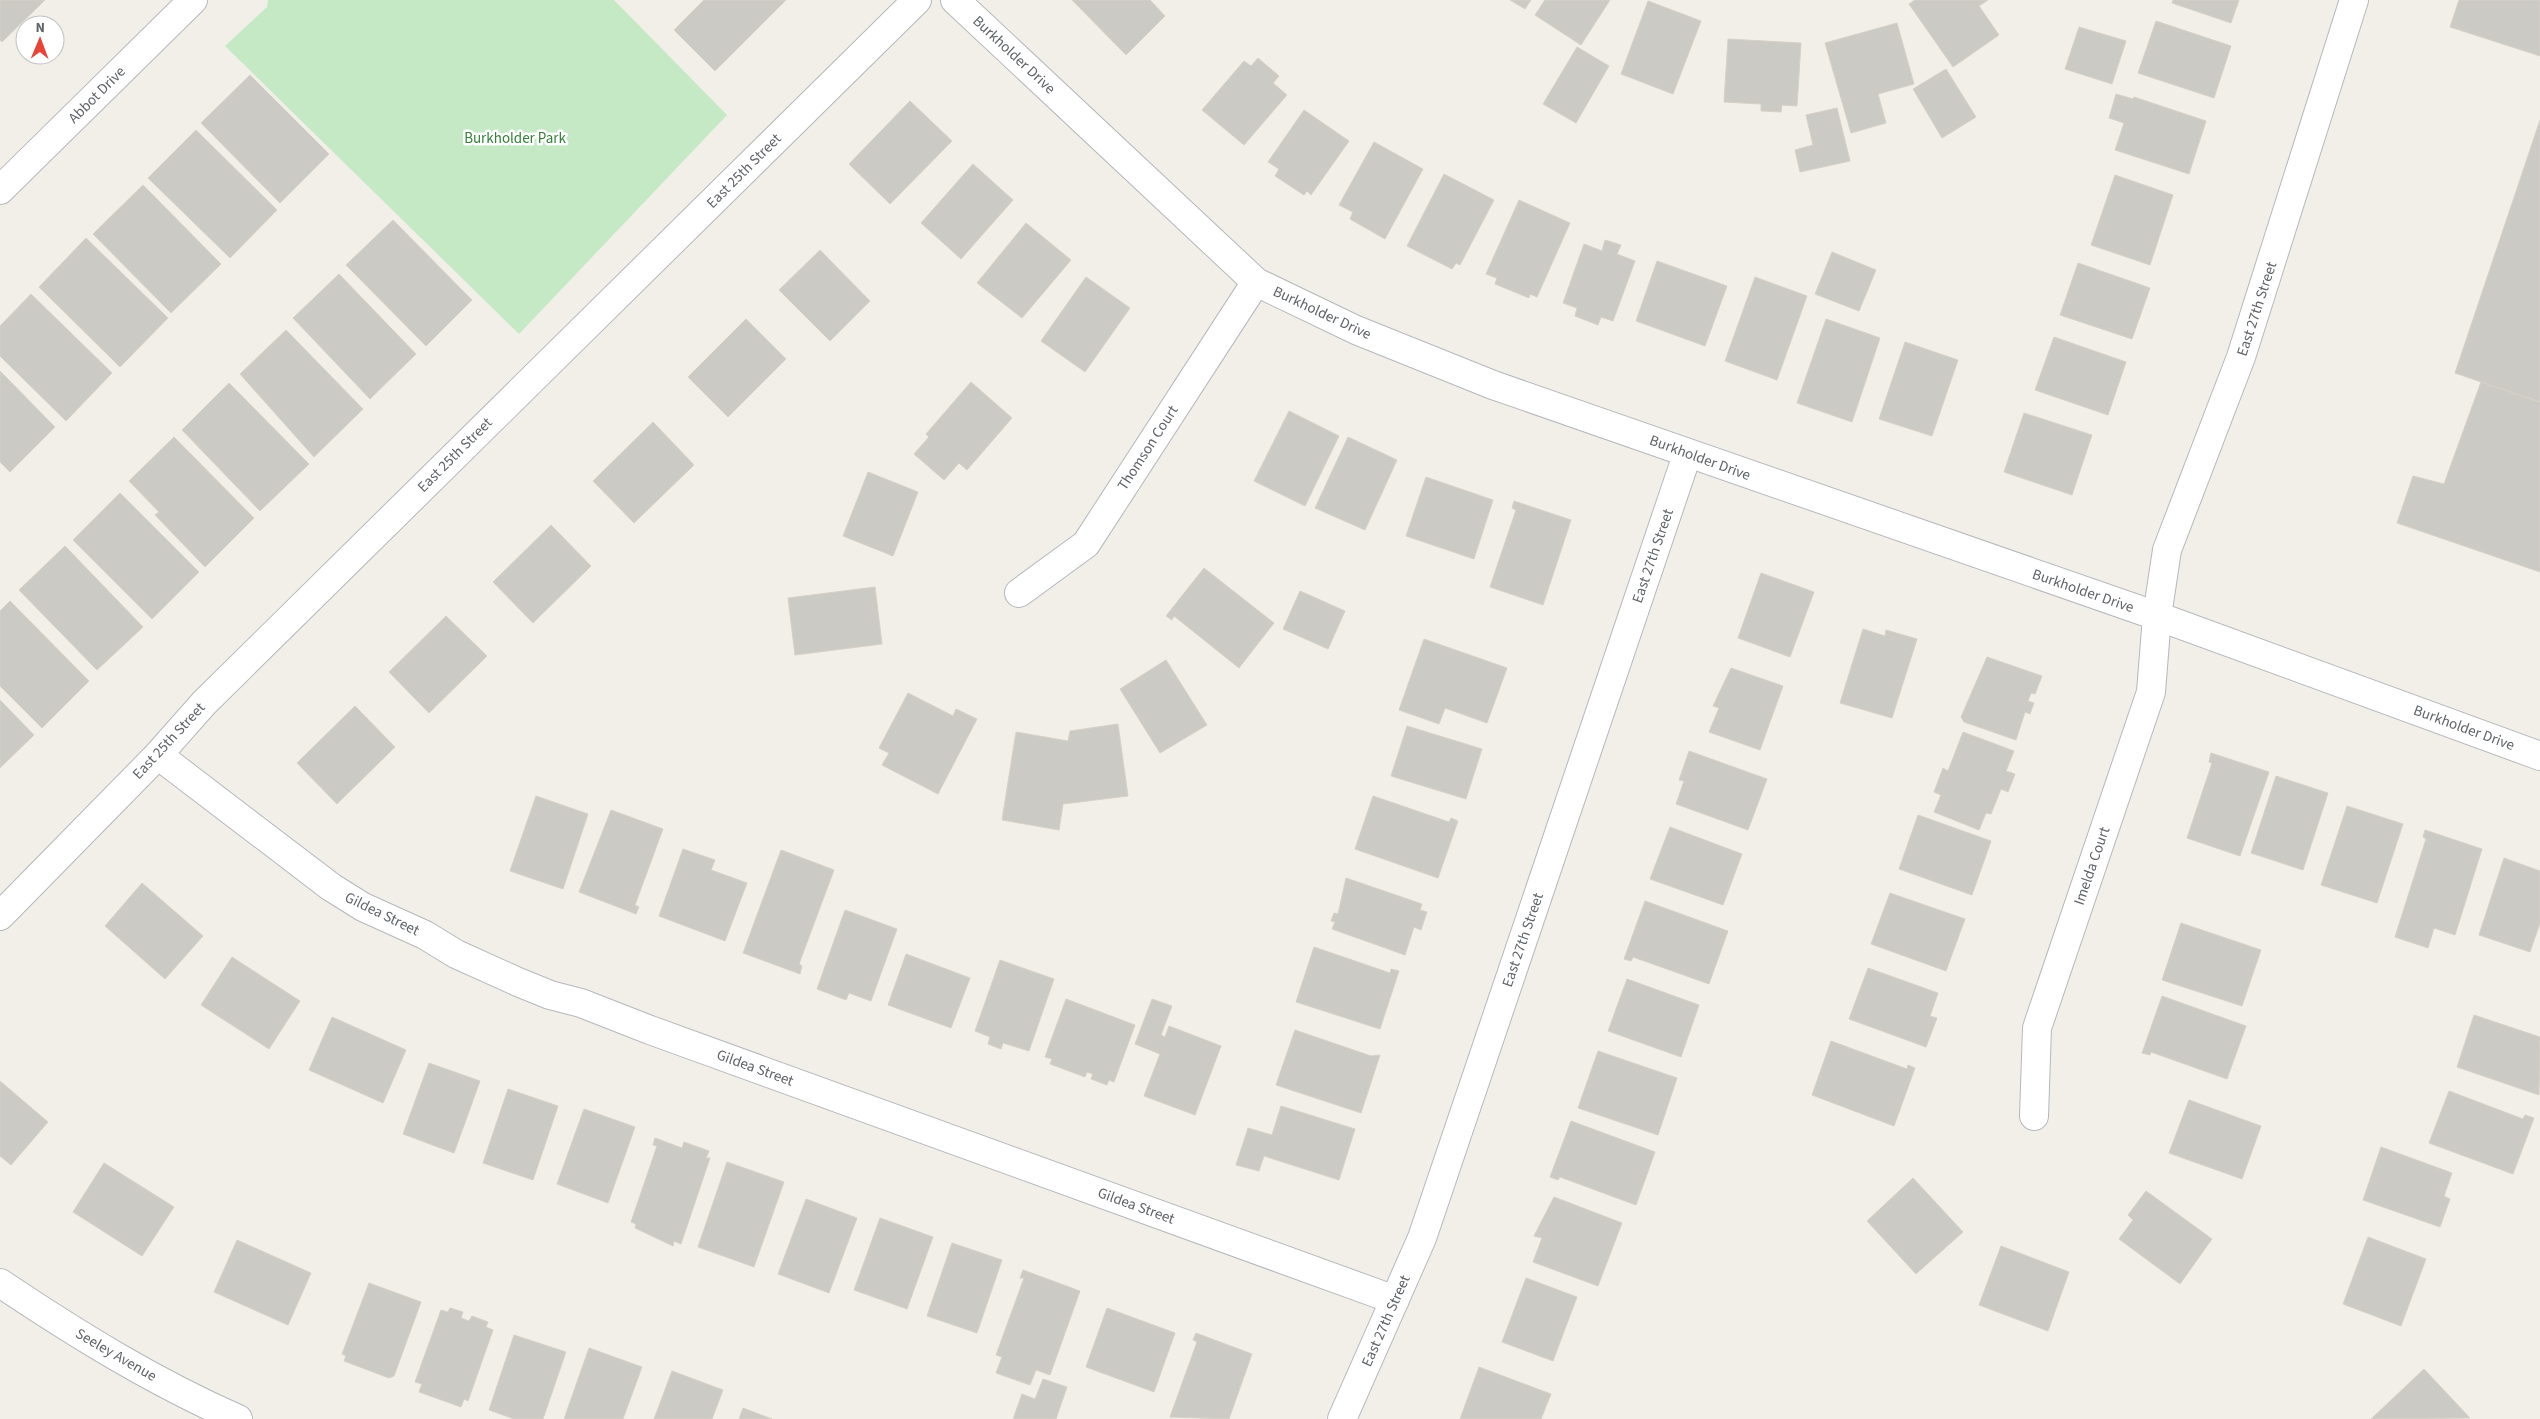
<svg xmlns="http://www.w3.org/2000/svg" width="2540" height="1419" font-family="'Source Sans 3',sans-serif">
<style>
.green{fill:#c5e8c5}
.building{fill:#cccac5;stroke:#d6d1c6}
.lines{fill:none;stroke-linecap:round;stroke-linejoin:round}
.minor-casing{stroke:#b5b8bc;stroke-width:30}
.minor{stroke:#fff;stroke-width:28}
.labels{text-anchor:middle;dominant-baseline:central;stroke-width:5;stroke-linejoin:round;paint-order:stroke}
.street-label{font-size:15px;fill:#5f6368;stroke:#fff}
.park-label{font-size:15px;fill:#348238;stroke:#fff}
</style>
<rect width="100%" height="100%" fill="#f1efe8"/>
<path class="green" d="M268,0H614L727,115L519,334L225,46L267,7Z"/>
<path class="building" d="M0,0H45L2,42L0,40Z
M704,0H786L715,71L674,30Z
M1072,0H1150L1165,16L1126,55Z
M1510,0H1531L1525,9Z
M1545,0H1610L1581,45L1535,15Z
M1915,0H1988L1979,6L1999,35L1953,67L1909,4Z
M2173,0H2239L2231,23L2172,3Z
M2459,0H2540V56L2450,27Z
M1648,1L1701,21L1673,94L1621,74Z
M2156,21L2231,46L2214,98L2138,73Z
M1897,23L1914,84L1878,94L1886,123L1851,133L1825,43Z
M2079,27L2126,41L2112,84L2065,69Z
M1728,39L1801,43L1797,106L1782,105L1781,112L1761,111V104L1724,102Z
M1577,47L1609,66L1576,123L1543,104Z
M1258,58L1279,76L1273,83L1287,95L1244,145L1202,110L1244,61L1251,66Z
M1946,69L1976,117L1942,138L1913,89Z
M250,75L329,154L280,203L201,123Z
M2116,94L2133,99L2134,97L2206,121L2189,174L2115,150L2124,123L2109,118Z
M910,101L952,141L890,204L849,164Z
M1837,108L1850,161L1800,172L1795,150L1813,145L1806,115Z
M1304,110L1349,141L1311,195L1307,191L1304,195L1275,176L1279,169L1268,162Z
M2540,120V402L2455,373Z
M196,130L277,210L230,258L148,178Z
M1374,142L1423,169L1385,239L1350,219L1353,212L1339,205Z
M973,164L1013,200L961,259L921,223Z
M1444,174L1494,200L1460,265L1456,263L1452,269L1407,246Z
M2115,175L2173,195L2150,265L2091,245Z
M143,185L221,264L171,313L93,234Z
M1519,200L1570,223L1537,297L1530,294L1529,298L1495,284L1497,278L1486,274Z
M393,220L472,300L426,346L346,265Z
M1026,223L1071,260L1022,318L977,283Z
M86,238L168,318L120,367L39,287Z
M1605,240L1621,245L1617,254L1635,261L1613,321L1601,317L1598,325L1575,316L1577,308L1563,303L1584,244L1602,251Z
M820,250L870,301L830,341L779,290Z
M1832,252L1876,270L1859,311L1815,294Z
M1657,261L1727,286L1705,346L1636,321Z
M2078,263L2150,288L2132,339L2060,315Z
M339,274L416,354L370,399L293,318Z
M1086,277L1130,308L1085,372L1041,341Z
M1755,277L1807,296L1777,380L1725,361Z
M31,294L112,373L66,421L0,356V326Z
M746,319L786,359L728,417L688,377Z
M1826,319L1880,338L1852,422L1797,403Z
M286,330L363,409L314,457L240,374Z
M2054,337L2126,362L2108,415L2035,390Z
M1905,342L1958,360L1932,436L1879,419Z
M0,371L55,427L10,472L0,462Z
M971,382L1012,418L967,470L959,463L944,480L914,454L929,437L926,434Z
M2481,382L2540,402V572L2397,523L2413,476L2444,484Z
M229,383L309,464L260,511L182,430Z
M1289,411L1339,436L1305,506L1254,481Z
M2024,413L2092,435L2072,495L2004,472Z
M653,422L694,465L634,523L593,481Z
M174,437L254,518L205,567L155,515L159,512L129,481Z
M1348,437L1397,460L1365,530L1315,508Z
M868,472L918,492L893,556L843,536Z
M1426,477L1493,500L1474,559L1406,536Z
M120,493L199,572L152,619L73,540Z
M1514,501L1571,520L1543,605L1490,587L1516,510L1512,508Z
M551,525L591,566L533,623L493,582Z
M65,546L143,627L97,670L19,590Z
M1204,568L1274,623L1239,668L1174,616L1172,620L1166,616Z
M1761,573L1814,592L1790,657L1738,638Z
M875,587L882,644L795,655L788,598Z
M1300,591L1345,611L1328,649L1283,629Z
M10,601L89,681L42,728L0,686V611Z
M446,616L487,656L429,713L389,672Z
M1863,629L1885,636L1886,630L1917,639L1892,718L1840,703Z
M1424,639L1507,668L1487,723L1445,708L1439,724L1399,710Z
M1987,657L2042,676L2035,694L2031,693L2028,701L2034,703L2030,714L2025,712L2016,740L1964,722L1961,717Z
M1166,660L1207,725L1160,753L1120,689Z
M1731,668L1783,686L1760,750L1709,732L1719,708L1713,706Z
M908,693L953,716L956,709L977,719L938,794L882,765L889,753L879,748Z
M0,700L34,735L0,768Z
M355,706L395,747L337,804L297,763Z
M1118,724L1128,796L1063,804L1059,830L1002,820L1016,732L1068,741L1070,731Z
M1407,726L1482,749L1466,799L1391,776Z
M1963,732L2014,751L2006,771L2015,774L2008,792L2001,789L1991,814L1986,813L1979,830L1934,812L1941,795L1934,792L1943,768L1948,771Z
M1689,751L1767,779L1748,830L1676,804L1684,781L1679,780Z
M2211,753L2269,772L2240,856L2187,838L2212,763L2209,762Z
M2276,776L2328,793L2303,870L2251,853Z
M536,796L588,814L563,889L510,871Z
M1373,796L1449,822L1451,818L1458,821L1438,878L1355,849Z
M2347,806L2403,824L2377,903L2321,885Z
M611,810L663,829L635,905L639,907L636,914L579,892Z
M1918,815L1991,841L1972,895L1899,869Z
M1670,827L1742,854L1723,905L1650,879Z
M2425,830L2482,849L2455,935L2434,928L2428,948L2395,937L2426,839L2423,837Z
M683,849L715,860L711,870L747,883L725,941L659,916Z
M781,850L834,870L799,964L802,966L800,974L743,953Z
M2504,858L2540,871V923L2530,952L2479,935Z
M1346,878L1422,904L1420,910L1427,912L1421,930L1414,927L1405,955L1332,929L1335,922L1331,921L1334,913L1338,914Z
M142,883L203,936L165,979L105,926Z
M1890,893L1965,919L1946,971L1871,944Z
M1645,901L1728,931L1709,984L1633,957L1631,961L1624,959Z
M845,910L897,929L871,1001L849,993L846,1000L817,989Z
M2181,923L2261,950L2242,1006L2162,980Z
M1314,947L1390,973L1391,969L1399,971L1380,1029L1296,1002Z
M906,954L970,978L951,1028L888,1005Z
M232,957L300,1001L269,1049L201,1005Z
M1000,960L1054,979L1029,1051L1003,1043L1001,1049L988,1044L990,1037L975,1031Z
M1868,968L1938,993L1930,1016L1937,1018L1926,1047L1849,1019Z
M1627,979L1699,1005L1681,1057L1608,1031Z
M2162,996L2246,1026L2227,1079L2151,1052L2150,1055L2142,1053Z
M1066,999L1135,1025L1114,1082L1109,1080L1107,1085L1091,1079L1093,1074L1087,1072L1085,1077L1050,1064L1052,1059L1045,1057Z
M1152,999L1172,1006L1161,1035L1165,1037L1169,1026L1221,1046L1195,1115L1144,1096L1160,1054L1135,1044Z
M2474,1015L2540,1037L2539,1095L2457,1067Z
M332,1017L406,1050L383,1103L309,1070Z
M1295,1030L1371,1056L1380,1055L1361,1113L1276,1085Z
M1831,1041L1907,1069L1908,1065L1915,1068L1894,1126L1812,1095Z
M1598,1051L1677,1078L1658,1135L1578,1108Z
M429,1063L480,1081L454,1153L403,1134Z
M0,1081L48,1122L11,1165L0,1156Z
M508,1089L558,1106L533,1180L483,1163Z
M2449,1091L2523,1119L2525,1115L2534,1118L2513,1174L2429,1143Z
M2189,1100L2261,1126L2242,1179L2169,1153Z
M1281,1106L1355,1129L1339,1180L1264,1156L1259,1171L1236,1165L1248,1128L1272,1135Z
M584,1109L635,1127L608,1203L557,1184Z
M1571,1121L1655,1152L1636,1205L1560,1177L1558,1180L1550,1177Z
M655,1138L682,1148L684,1142L709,1151L706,1158H710L681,1244L674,1241L673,1246L635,1228L636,1224L631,1222L657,1146L653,1145Z
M2381,1147L2452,1173L2444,1196L2450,1199L2440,1227L2363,1200Z
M727,1162L784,1182L754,1267L698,1247Z
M104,1163L174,1207L142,1256L73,1212Z
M1913,1178L1963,1232L1916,1274L1867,1221Z
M2146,1191L2212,1239L2180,1284L2119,1239L2133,1220L2128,1215Z
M1554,1197L1622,1223L1598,1286L1533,1262L1542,1238L1534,1236Z
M806,1199L857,1218L829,1293L778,1274Z
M880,1218L933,1237L907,1309L854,1290Z
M2368,1237L2426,1259L2401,1326L2343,1304Z
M237,1240L311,1273L288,1325L214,1292Z
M952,1243L1002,1260L977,1333L927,1316Z
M2001,1246L2069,1272L2048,1331L1979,1305Z
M1023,1270L1080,1291L1050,1375L1036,1370L1030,1385L996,1373L1002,1357L996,1355L1024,1278H1020Z
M1526,1278L1577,1297L1553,1361L1502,1342Z
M369,1283L421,1302L394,1376L389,1378L344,1361L346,1356L342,1354Z
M450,1308L463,1312L461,1318L469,1321L472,1316L488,1322L486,1327L493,1330L468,1401L464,1399L461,1407L419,1392L422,1384L415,1382L441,1310L448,1312Z
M1107,1308L1175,1333L1154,1392L1086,1367Z
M1196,1333L1252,1354L1229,1419L1170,1417L1197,1342L1193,1340Z
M514,1335L566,1352L543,1419H514L489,1410Z
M589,1348L642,1367L623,1419H564Z
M1479,1367L1551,1394L1541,1419H1460Z
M2424,1369L2470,1418L2371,1419Z
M672,1371L723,1390L712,1419H654Z
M1043,1379L1067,1387L1056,1419H1013L1022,1394L1035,1399Z
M743,1408L772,1419H739Z"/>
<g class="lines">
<g class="minor-casing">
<path id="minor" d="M955,0L1256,282L1356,330L1493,385L2157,616L2540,756
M0,190L193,0
M1019,593L1086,544L1256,282
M158,755L331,887L363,907L425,935L456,954L518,982L550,995L581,1003L650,1030L1395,1300
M0,916L158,755L204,703L917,0
M2034,1116L2037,1028L2151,692L2157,616L2167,550L2241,357L2354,0
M0,1283C76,1334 154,1382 238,1419
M1342,1419L1422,1238L1687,455"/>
</g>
<use href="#minor" class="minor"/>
</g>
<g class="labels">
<g class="street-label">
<text transform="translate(1014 55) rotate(43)">Burkholder Drive</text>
<text transform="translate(97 95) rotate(-45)">Abbot Drive</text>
<text transform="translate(744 171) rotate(-45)">East 25th Street</text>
<text transform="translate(2257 309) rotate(-72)">East 27th Street</text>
<text transform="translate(1322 313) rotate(25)">Burkholder Drive</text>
<text transform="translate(1148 448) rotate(-57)">Thomson Court</text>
<text transform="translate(455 455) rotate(-45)">East 25th Street</text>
<text transform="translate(1700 458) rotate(20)">Burkholder Drive</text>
<text transform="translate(1653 556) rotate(-71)">East 27th Street</text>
<text transform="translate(2083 591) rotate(19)">Burkholder Drive</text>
<text transform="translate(2464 728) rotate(20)">Burkholder Drive</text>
<text transform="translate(169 741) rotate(-47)">East 25th Street</text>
<text transform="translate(2092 866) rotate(-71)">Imelda Court</text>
<text transform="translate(382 914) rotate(26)">Gildea Street</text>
<text transform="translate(1523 940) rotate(-71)">East 27th Street</text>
<text transform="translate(755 1068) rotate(20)">Gildea Street</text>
<text transform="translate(1136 1206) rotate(20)">Gildea Street</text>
<text transform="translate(1386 1321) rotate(-66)">East 27th Street</text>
<text transform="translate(116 1355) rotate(30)">Seeley Avenue</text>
</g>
<g class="park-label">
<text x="515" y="138">Burkholder Park</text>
</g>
</g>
<g transform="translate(40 40) rotate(1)"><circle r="24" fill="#ffffff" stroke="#bfc1c3"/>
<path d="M0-4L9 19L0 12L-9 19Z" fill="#ea4335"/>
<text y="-8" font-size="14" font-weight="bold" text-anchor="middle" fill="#5f6368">N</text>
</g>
</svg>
